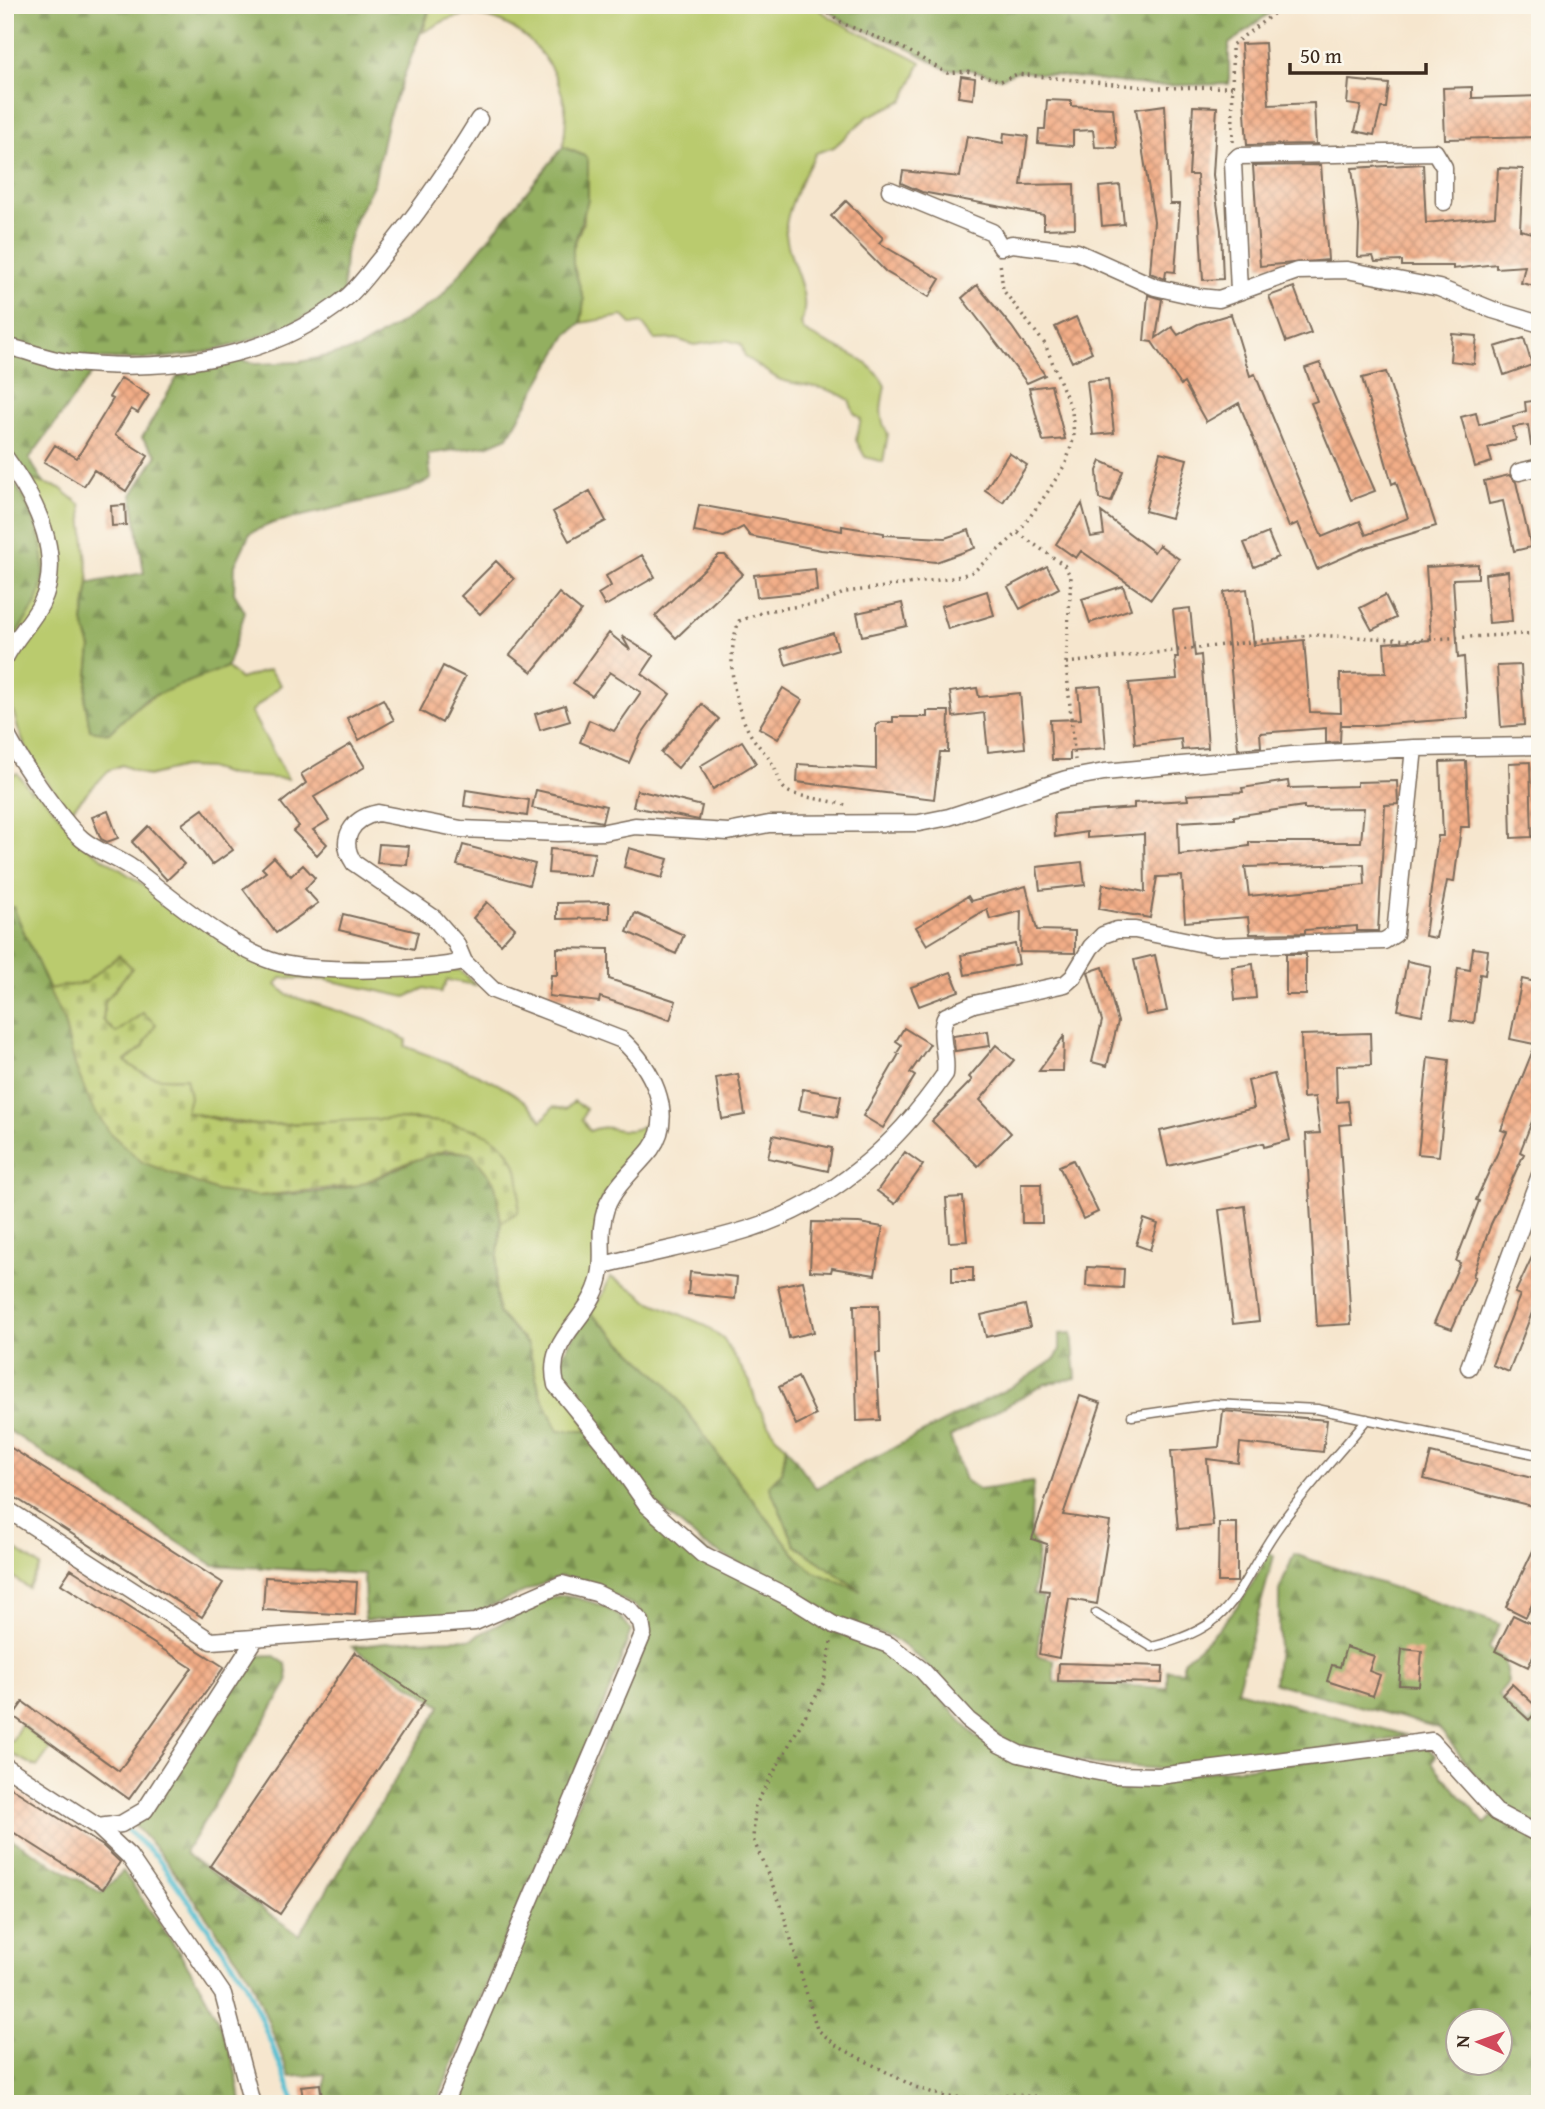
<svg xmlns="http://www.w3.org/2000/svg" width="1545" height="2109" font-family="'Gentium Book Plus',serif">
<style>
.grass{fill:#bacb6e;stroke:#7a7a46;stroke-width:2}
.forest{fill:url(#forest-firs);stroke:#676c40;stroke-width:2;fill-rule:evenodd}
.cemetery{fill:url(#cemetery-stones);stroke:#7a7a46;stroke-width:2}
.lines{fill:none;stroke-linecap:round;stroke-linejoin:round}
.stream{stroke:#54bed0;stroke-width:5}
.building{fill:url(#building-cross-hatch);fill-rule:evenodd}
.service-casing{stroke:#7c6c5c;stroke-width:11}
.minor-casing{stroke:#7c6c5c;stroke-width:19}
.path{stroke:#7c6c5c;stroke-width:3.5;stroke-dasharray:2 5;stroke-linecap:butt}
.service{stroke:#fff;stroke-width:8}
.minor{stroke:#fff;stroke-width:16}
</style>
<defs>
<pattern id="forest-firs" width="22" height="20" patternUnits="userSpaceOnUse" patternTransform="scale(1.75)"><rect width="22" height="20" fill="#93af61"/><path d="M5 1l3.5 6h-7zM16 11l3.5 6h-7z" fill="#798f4f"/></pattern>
<pattern id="cemetery-stones" width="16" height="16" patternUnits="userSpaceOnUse" patternTransform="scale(1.75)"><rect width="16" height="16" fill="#bacb6e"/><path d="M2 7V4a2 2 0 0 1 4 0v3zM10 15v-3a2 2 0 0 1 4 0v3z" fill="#a1ae5f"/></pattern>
<pattern id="building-cross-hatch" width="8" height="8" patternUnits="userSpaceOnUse" patternTransform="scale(1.75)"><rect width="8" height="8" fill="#f3ae88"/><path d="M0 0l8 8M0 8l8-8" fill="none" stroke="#c68e6f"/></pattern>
</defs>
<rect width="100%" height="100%" fill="#fbf7ec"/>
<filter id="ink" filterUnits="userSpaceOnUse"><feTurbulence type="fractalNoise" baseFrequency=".0143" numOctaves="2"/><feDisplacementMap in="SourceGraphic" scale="14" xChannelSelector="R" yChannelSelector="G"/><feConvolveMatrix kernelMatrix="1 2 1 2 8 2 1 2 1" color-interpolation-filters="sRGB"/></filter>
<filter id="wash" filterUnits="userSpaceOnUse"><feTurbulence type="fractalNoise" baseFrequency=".00686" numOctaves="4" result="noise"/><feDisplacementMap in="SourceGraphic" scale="28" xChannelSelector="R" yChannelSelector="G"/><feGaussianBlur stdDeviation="1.57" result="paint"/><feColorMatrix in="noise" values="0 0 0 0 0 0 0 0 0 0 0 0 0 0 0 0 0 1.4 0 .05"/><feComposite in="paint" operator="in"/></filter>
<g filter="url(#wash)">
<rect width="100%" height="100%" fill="#f6e6ce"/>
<path class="grass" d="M431,5H813C846,31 885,41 921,62L904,100L867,117L834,147L816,153C806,171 783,213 786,234C789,266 813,292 801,324L804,331C833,349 870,355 885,386C881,405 878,417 888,434L883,462L865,457L856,440L861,419L854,413L849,400C828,385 806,387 781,380C775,378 753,362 745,357L741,344L727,340L694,345L676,339L655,340L642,323L632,325L623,316L581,323L584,300L573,265V248L584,220L585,156L563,147C564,137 566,125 566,115C561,60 511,4 452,18C442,21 432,28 423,32Z
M25,478L60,488L81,505L89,583L83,622L91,648L85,702L109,733C144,694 178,682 227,667L240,679L269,670L281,685L251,712L288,779L230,775L208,768L183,767L148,776L122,765L109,770L71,810C31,769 0,714 13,654Z
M17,773L31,791L34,787L91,850L257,960L460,970L475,985L447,980L441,992L425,988L406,997L327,980L281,978L276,985L288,995L366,1020L407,1040L405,1046C445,1063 520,1083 542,1121L553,1107L566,1109L574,1101L586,1109L582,1120L590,1131C611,1120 624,1141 648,1122L650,1096L652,1126L647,1139L603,1197L600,1266L589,1294L552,1342L550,1354L588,1431H558L540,1393L528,1345L498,1313L495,1285L501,1222L518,1212L478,1130L416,1119L256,1125L185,1112L186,1078C160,1080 144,1078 124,1060L143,1047V1013L116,1033L103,1020L105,1001L119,985V956L85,983L48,989L13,907H5V779Z
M610,1277L638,1292L646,1300L703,1324L724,1340L750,1382L756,1402L776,1437L786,1446L782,1472L769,1486L781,1508L864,1592L814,1572L798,1558L720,1458L667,1384L589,1312L603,1294Z
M5,1542L40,1566L28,1588L5,1571Z
M21,1724L50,1749L37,1767L5,1751V1742L12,1741Z"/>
<path class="forest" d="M5,5H431L388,118L374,183L356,218L345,254L343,295C253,352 174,366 68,357C47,355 25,347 5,341Z
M821,5H1280L1229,44V84L1153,86L1017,71L1001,78L967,69L948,70L904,46L845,22Z
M563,147L585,156L588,161V200L573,248V264L584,300L581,323L567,335L508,437L489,445L428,454L431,479L407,491L273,523L250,533L235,565L234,593L245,612L227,667L145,699L109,733L90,730L85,702L91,648L83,622L89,583L144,573L132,495L157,455L142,438L182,369L238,359L256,364L300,362L358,349L439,299Z
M5,352L95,369L29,459L44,483L25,478L5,449Z
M5,466C29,505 55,551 38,598C32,615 16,632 5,648Z
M5,907H13L64,1022L75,1065L258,1196C291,1194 328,1194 360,1184C404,1170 421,1147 472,1153L495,1183L501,1222L495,1285L498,1313L528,1345L540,1393L558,1431H588L660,1524L898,1662L945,1703L975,1736L1005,1756L1112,1782L1428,1748L1436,1756L1431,1762L1485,1824L1494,1815L1540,1840V2104H449L650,1634L648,1618L635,1606L599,1588L561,1576L472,1614L365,1620L364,1574L213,1565L5,1428ZM1458,2022H1500V2064H1458Z
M589,1312L667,1384L720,1458L798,1558L814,1572L861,1591L795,1545L769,1486L782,1472L786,1446L816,1488L1019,1383L1056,1358L1060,1349V1334L1072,1333L1076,1378L1045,1384L950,1437L965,1480L979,1490L1033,1482L1030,1537L1038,1549L1033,1594L1043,1598L1037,1655L1054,1660V1682L1167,1688V1670L1183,1671V1661C1223,1629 1247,1598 1269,1553L1274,1556L1237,1690L1406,1735L1379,1742L1161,1769L1092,1764L1016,1745L984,1727L922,1660L890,1636L854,1627L806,1598L704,1545L655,1503L561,1382L560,1358Z
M1294,1554L1500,1624L1489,1648L1504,1660L1508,1682L1498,1695L1529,1725L1540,1712V1826L1497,1803L1439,1728L1274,1683L1279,1640V1591Z
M565,1595C591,1601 617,1607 631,1630L615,1677L436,2104H325V2074L290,2077L251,1978L161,1854L131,1822L153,1807L255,1656L273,1655L286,1664L288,1682L185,1853L299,1935L441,1706L352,1647L412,1640L471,1639L548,1598Z
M5,1835L101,1893L123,1871C171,1943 233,2015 241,2104H5Z"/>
<path class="cemetery" d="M119,955L132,968L105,1001L103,1020L116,1033L143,1013L156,1024L143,1047L125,1061C144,1078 160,1080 186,1078L190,1097L186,1112C210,1118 234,1125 259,1125C318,1126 467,1100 508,1151C522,1169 520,1191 518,1212L501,1222L495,1183L471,1153L446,1150L409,1162L359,1185L258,1196L217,1191L142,1162L110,1133L91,1105L75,1065L64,1022L48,989L85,983Z"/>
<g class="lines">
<path class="stream" d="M5,1737L6,1738
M127,1830L157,1857L246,1982L296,2104"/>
</g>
<g id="blocks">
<path class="building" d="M1265,43L1269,105L1314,103L1316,144H1319L1247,145L1241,44Z
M961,76L975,78L973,99L958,97Z
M1349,80L1389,84L1386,108H1381L1374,135L1355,131L1361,106L1347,104Z
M1472,87V98L1540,96V137L1445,139L1443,88Z
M1047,100L1071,101V106L1113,108L1117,148L1095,147L1093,130L1073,131V146L1038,143L1039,129H1045Z
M1165,105L1170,204H1180L1175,272L1166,271L1165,279L1150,273L1154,221L1136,109Z
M1193,106L1217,107L1213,175L1221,230L1223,279L1203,280L1197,175H1189Z
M1004,133L1028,136L1021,185L1074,184L1075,228L1044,229V215L922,192L901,183L903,171L960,177L967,136L1003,143Z
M1423,164L1426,223L1495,216L1498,168L1523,169L1520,230L1532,233L1534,226L1540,227V287L1521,283L1525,266L1496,268V264L1453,269V266H1402V261L1375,262L1373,256L1358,257L1359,226L1352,168Z
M1321,165L1328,260L1260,266L1253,166Z
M1120,185L1124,224L1102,226L1099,187Z
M846,201L883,238L879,243L940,279L929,297L886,272L831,216Z
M977,285L1012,327L1045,375L1027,383L962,298Z
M1294,287L1311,333L1286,342L1269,296Z
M1148,295L1162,299L1156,338L1172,327L1178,335L1198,324L1231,314L1250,376L1255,374L1322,537L1360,521L1366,535L1408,518L1396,482L1392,484L1362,378L1386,372L1436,526L1367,547L1317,569L1298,523L1289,527L1239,403L1206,422L1184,383L1181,385L1152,342L1144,341Z
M1076,317L1092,352L1072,362L1055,327Z
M1452,334L1477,336L1474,364L1450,361Z
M1524,338L1532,365L1504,375L1495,347Z
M1320,363L1375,491L1351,500L1311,403L1317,401L1305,368Z
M121,378L149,395L138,413L131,409L115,435L148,456L126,491L94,470L84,486L44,462L55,445L77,458L113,399L109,397Z
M1108,379L1114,433L1093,435L1087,381Z
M1051,385L1065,439L1043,441L1029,388Z
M1540,400V445H1531L1528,425L1513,427L1516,440L1488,448L1492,462L1475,467L1461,417L1476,413L1479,425L1526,411L1525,402Z
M1160,452L1187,459L1171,518L1145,511Z
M1009,453L1027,465L1003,502L985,490Z
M1101,461L1123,471L1111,502L1099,499L1097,471Z
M1509,475L1516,482L1531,547L1514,551L1503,501L1489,504L1484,481Z
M590,491L606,521L569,541L553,512Z
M1082,504L1091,537L1104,535L1101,512L1154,552L1159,545L1179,559L1151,599L1081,551L1076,558L1056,544Z
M125,505L126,525L112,526L111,506Z
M699,505L842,531V526L884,533V535L945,538L969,530L975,548L936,562L821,550L750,536L743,527L724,537L694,532Z
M1268,533L1278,557L1254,567L1244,543Z
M642,555L655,577L605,606L598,594L611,586L606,576Z
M719,555H725L743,574L676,638L655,616Z
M496,561L514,579L480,614L461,596Z
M1478,564V578L1453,579L1458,658L1464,657L1468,718L1374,725H1341V720L1340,742L1326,743V728L1260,733L1261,747L1238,749L1224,592L1247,589L1254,645L1304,640L1310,712L1341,713L1340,674L1386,673L1384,643L1431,640L1426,567Z
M1047,566L1059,588L1020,609L1008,587Z
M815,569L817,591L757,597L754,575Z
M1508,571L1512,621L1489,623L1485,574Z
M1123,586L1131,609L1090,623L1082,599Z
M987,591L994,615L948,629L941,606Z
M559,593L581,611L532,672L510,655Z
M1385,595L1396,618L1372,630L1360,608Z
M902,603L907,626L862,636L857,613Z
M1190,608L1195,656L1201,655L1208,748L1182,750L1181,739L1135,744L1129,683L1177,679L1175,657H1178L1173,610Z
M609,633L630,650L622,636L654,656L642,674L670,694L641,735L629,763L580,742L589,720L614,731L641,692L610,672L592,696L573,683Z
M833,633L838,649L786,665L781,649Z
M1521,665L1524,725L1501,727L1497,666Z
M443,666L465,677L442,723L420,711Z
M1101,686L1106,748L1070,751V760H1052L1050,720L1081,719L1078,688Z
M783,688L802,700L778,739L759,728Z
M977,688L979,697L1020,693L1025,748L988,752L984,713L953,717L950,692Z
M383,699L394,720L359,740L347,718Z
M702,704L719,719L678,768L661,753Z
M565,705L570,721L540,730L535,714Z
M927,711H949L948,752H940L934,799L797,782L798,764L876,769V725L881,722H893V717H927Z
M742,741L756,763L713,789L700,766Z
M351,744L365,767L314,797L329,820L313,830L327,844L317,855L293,831L299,826L281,803L306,783L301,774Z
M1466,761L1469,827H1461L1454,882L1447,881L1436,938L1425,936L1438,836H1443L1440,762Z
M1530,762L1532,837L1511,838L1509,763Z
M1288,781L1289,788L1357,786V782L1397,781L1398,804L1385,805L1378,931H1357V926L1305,930V933L1250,934L1248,917L1185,922L1182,876L1157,877L1150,918L1099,909L1103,884L1145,892L1144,834L1087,838V832L1055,837L1054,814L1134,808V803L1188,800L1187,795L1243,792L1242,788ZM1304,806V809L1364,808L1361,842H1249V846L1179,855L1178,822L1234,819V816ZM1364,864L1365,885L1249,896L1245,867Z
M466,790L529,800L527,816L464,806Z
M536,790L606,806L602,822L532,808Z
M637,790L702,806L699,820L633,807Z
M203,809L233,850L212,865L182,824Z
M108,811L118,838L107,842L101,839L92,817Z
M148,826L184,864L167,880L132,842Z
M379,844L409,846L407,865L377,863Z
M463,845L535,864L529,885L457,865Z
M629,848L668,859L662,878L624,867Z
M550,849L595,853L590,876L548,873Z
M274,857L291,876L303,865L315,878L305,889L318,903L276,933L243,889L266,872L262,868Z
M1082,862L1085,885L1040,890L1037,867Z
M1026,886L1037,930L1075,931V953L1020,952L1021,911L990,919L987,909L927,945L916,927L968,896L971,901Z
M487,902L515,928L501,944L473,918Z
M609,902V918L557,919V903Z
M635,913L684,935L676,954L627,932Z
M343,914L418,932L414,949L339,930Z
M1015,944L1019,964L965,975L961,955Z
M557,948L609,949V979L676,1001L670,1020L600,997L599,1002L549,996L551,975H557Z
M1473,948L1488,950L1485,975L1480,974L1474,1023L1451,1020L1458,968L1470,970Z
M1286,954H1306V995H1286Z
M1155,955L1167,1011L1146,1015L1134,960Z
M1407,961L1431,966L1422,1015L1398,1010Z
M1253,964L1256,998L1235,1000L1232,967Z
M1103,967L1118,1022L1107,1066L1092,1062L1102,1021L1088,972Z
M951,972L959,991L919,1006L911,987Z
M1522,979L1540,983V1016L1534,1044L1510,1039Z
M904,1028L930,1044L910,1073L915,1076L883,1128L863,1116L899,1054L897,1053L902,1045L896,1041Z
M988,1031L990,1046L955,1051L953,1036Z
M1370,1033L1371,1065L1336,1066L1337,1102L1348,1101L1351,1124L1339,1125L1351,1324L1317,1326L1306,1134L1320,1133L1315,1097L1303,1098L1301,1035Z
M1539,1035L1540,1101L1520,1152L1524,1154L1491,1224L1473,1276L1475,1277L1452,1329L1434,1323L1460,1263L1456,1261L1479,1201L1476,1200L1507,1132L1501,1130Z
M1064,1036L1063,1071H1039Z
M996,1045L1014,1060L980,1100L1011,1133L978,1166L932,1121L972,1080L969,1077Z
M1428,1057L1449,1060L1439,1156L1418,1154Z
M738,1074L745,1115L722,1119L716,1078Z
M1274,1074L1290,1140L1264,1147L1263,1143L1168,1166L1160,1131L1254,1108L1248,1081Z
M803,1089L841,1096L837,1117L799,1110Z
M773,1135L832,1148L828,1171L768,1158Z
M905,1152L923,1165L895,1204L877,1191Z
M1073,1160L1098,1212L1083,1219L1059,1166Z
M1021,1184H1041L1042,1223H1022Z
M963,1197L967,1241L949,1242L946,1198Z
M1245,1206L1259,1321L1233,1324L1219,1210Z
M1144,1219L1158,1224L1150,1250L1136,1245Z
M812,1222L859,1223L883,1227L875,1275L832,1268L831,1272L810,1271Z
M1540,1240V1292L1509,1372L1492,1365L1520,1295L1515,1293Z
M952,1267H973V1282H952Z
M1087,1267L1124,1269L1123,1288L1086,1286Z
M690,1272L737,1277L735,1299L688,1294Z
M803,1281L814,1332L789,1338L778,1286Z
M854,1305H879L880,1353H876L880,1420L857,1421Z
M1025,1305L1030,1327L986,1337L981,1315Z
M798,1377L816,1415L796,1425L779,1387Z
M1080,1396L1101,1403L1063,1515L1110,1522L1097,1604L1069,1599L1059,1658L1039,1654L1049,1591L1040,1590L1047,1544L1032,1539Z
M1223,1411L1327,1420L1323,1452L1240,1443L1238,1463L1207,1459L1213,1526L1178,1529L1171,1451L1219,1447Z
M5,1444L223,1583L202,1617L5,1491Z
M1431,1453L1540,1480V1508L1424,1479Z
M1219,1523H1237V1582H1218Z
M1540,1536V1588L1526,1617L1506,1607Z
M71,1569L224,1667L129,1799L13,1716L23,1702L119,1771L192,1668L61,1584Z
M265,1577L357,1582L355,1615L263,1610Z
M1513,1615L1540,1628V1643L1528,1667L1495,1651Z
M1346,1647L1374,1656L1369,1671L1380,1675L1373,1696L1327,1681L1332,1665L1340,1667Z
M1402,1649L1422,1651L1419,1686L1399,1685Z
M355,1652L425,1700L280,1914L210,1866Z
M1059,1663L1163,1666L1162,1683L1058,1681Z
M1512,1684L1539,1709L1529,1720L1502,1695Z
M5,1784L103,1846L120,1862L103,1889L5,1827Z
M320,2084L323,2104H304L301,2086Z"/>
</g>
</g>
<g filter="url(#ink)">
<use href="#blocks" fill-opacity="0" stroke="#7c6c5c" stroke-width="2"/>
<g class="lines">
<g class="service-casing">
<path id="service" d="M1132,1416L1214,1404L1317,1409L1540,1455
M1096,1613L1152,1647C1236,1626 1232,1596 1275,1532C1302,1492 1337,1456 1367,1419"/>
</g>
<g class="minor-casing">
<path id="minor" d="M890,190L992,232L1001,247L1012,244L1077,252L1155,287L1199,297L1219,299L1297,271L1347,270L1439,288L1493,310L1540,324
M1239,291L1233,162L1239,156L1435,152L1444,167V202
M5,346C26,350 46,359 67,362C162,373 270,361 346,298C359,287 370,271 381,258C418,214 449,168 479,119
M5,457C33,496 66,555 41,604C31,623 15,638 5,658
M1519,472L1540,467
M5,731C17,757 60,820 82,839C96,851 116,857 132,868C171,897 232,951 279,963C319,973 423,971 464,962
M1540,746L1414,748L1292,755L1104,772L1066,779L949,817L919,823L769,824L728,832L635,826L605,832L558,833L461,829L378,813C352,818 338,839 354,863L434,918L456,943L464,962L493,990L622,1040C650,1066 677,1113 651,1149C636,1168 615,1185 606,1208C595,1240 610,1262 593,1296C577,1328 546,1344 556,1385L605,1445L647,1505L702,1554L792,1599L834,1625L889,1645L922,1670L968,1720L999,1744L1019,1754L1088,1770L1114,1775L1159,1776L1432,1741L1496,1812L1540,1835
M604,1265C652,1252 701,1244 749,1229C833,1202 896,1146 945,1074C948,1054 937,1034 946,1016L974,1004L1065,984L1073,977L1091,947L1103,935L1117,930H1135L1214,946L1384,941L1395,934L1414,748
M1469,1367L1540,1175
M5,1508L211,1641L475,1622L562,1584L596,1593L629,1609L641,1622L643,1634L444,2104
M5,1766L98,1827L129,1856L223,1994L252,2104
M98,1827L121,1824L145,1810L256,1638"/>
</g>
<path class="path" d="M817,5L844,24L903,48L947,73L967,71L1001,81L1017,74L1153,88L1232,87
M1233,142L1232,45L1285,5
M1018,533L1064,565L1071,577L1066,663L1075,760
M1066,663L1312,635L1414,640L1540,633
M845,805C831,800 797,797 787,791C778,785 778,771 772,763C765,752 755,743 749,732C732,699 726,656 739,621L766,611L821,603L846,592L953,578L973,572L1018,533L1047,493L1066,463L1074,437L1072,411L1045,344L1003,290L1000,262
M831,1642L824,1682L755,1806L753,1839L781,1905L817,2029L837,2046L915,2087L946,2097L980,2098L1011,2094L1040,2098L1054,2104"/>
<use href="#service" class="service"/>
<use href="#minor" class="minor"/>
</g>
</g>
<rect width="1545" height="2109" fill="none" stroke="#fbf7ec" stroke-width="28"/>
<g transform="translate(1479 2042) rotate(272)"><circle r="33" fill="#fbf7ec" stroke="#aea59a" stroke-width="2"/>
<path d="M0-5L12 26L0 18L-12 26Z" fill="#d1495b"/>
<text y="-10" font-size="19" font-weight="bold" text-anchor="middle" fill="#3b2a1e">N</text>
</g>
<path d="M1290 63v10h136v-10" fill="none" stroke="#3b2a1e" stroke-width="3.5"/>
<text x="1300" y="63" font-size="21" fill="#3b2a1e" stroke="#fbf7ec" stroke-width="5" paint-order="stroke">50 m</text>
</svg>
